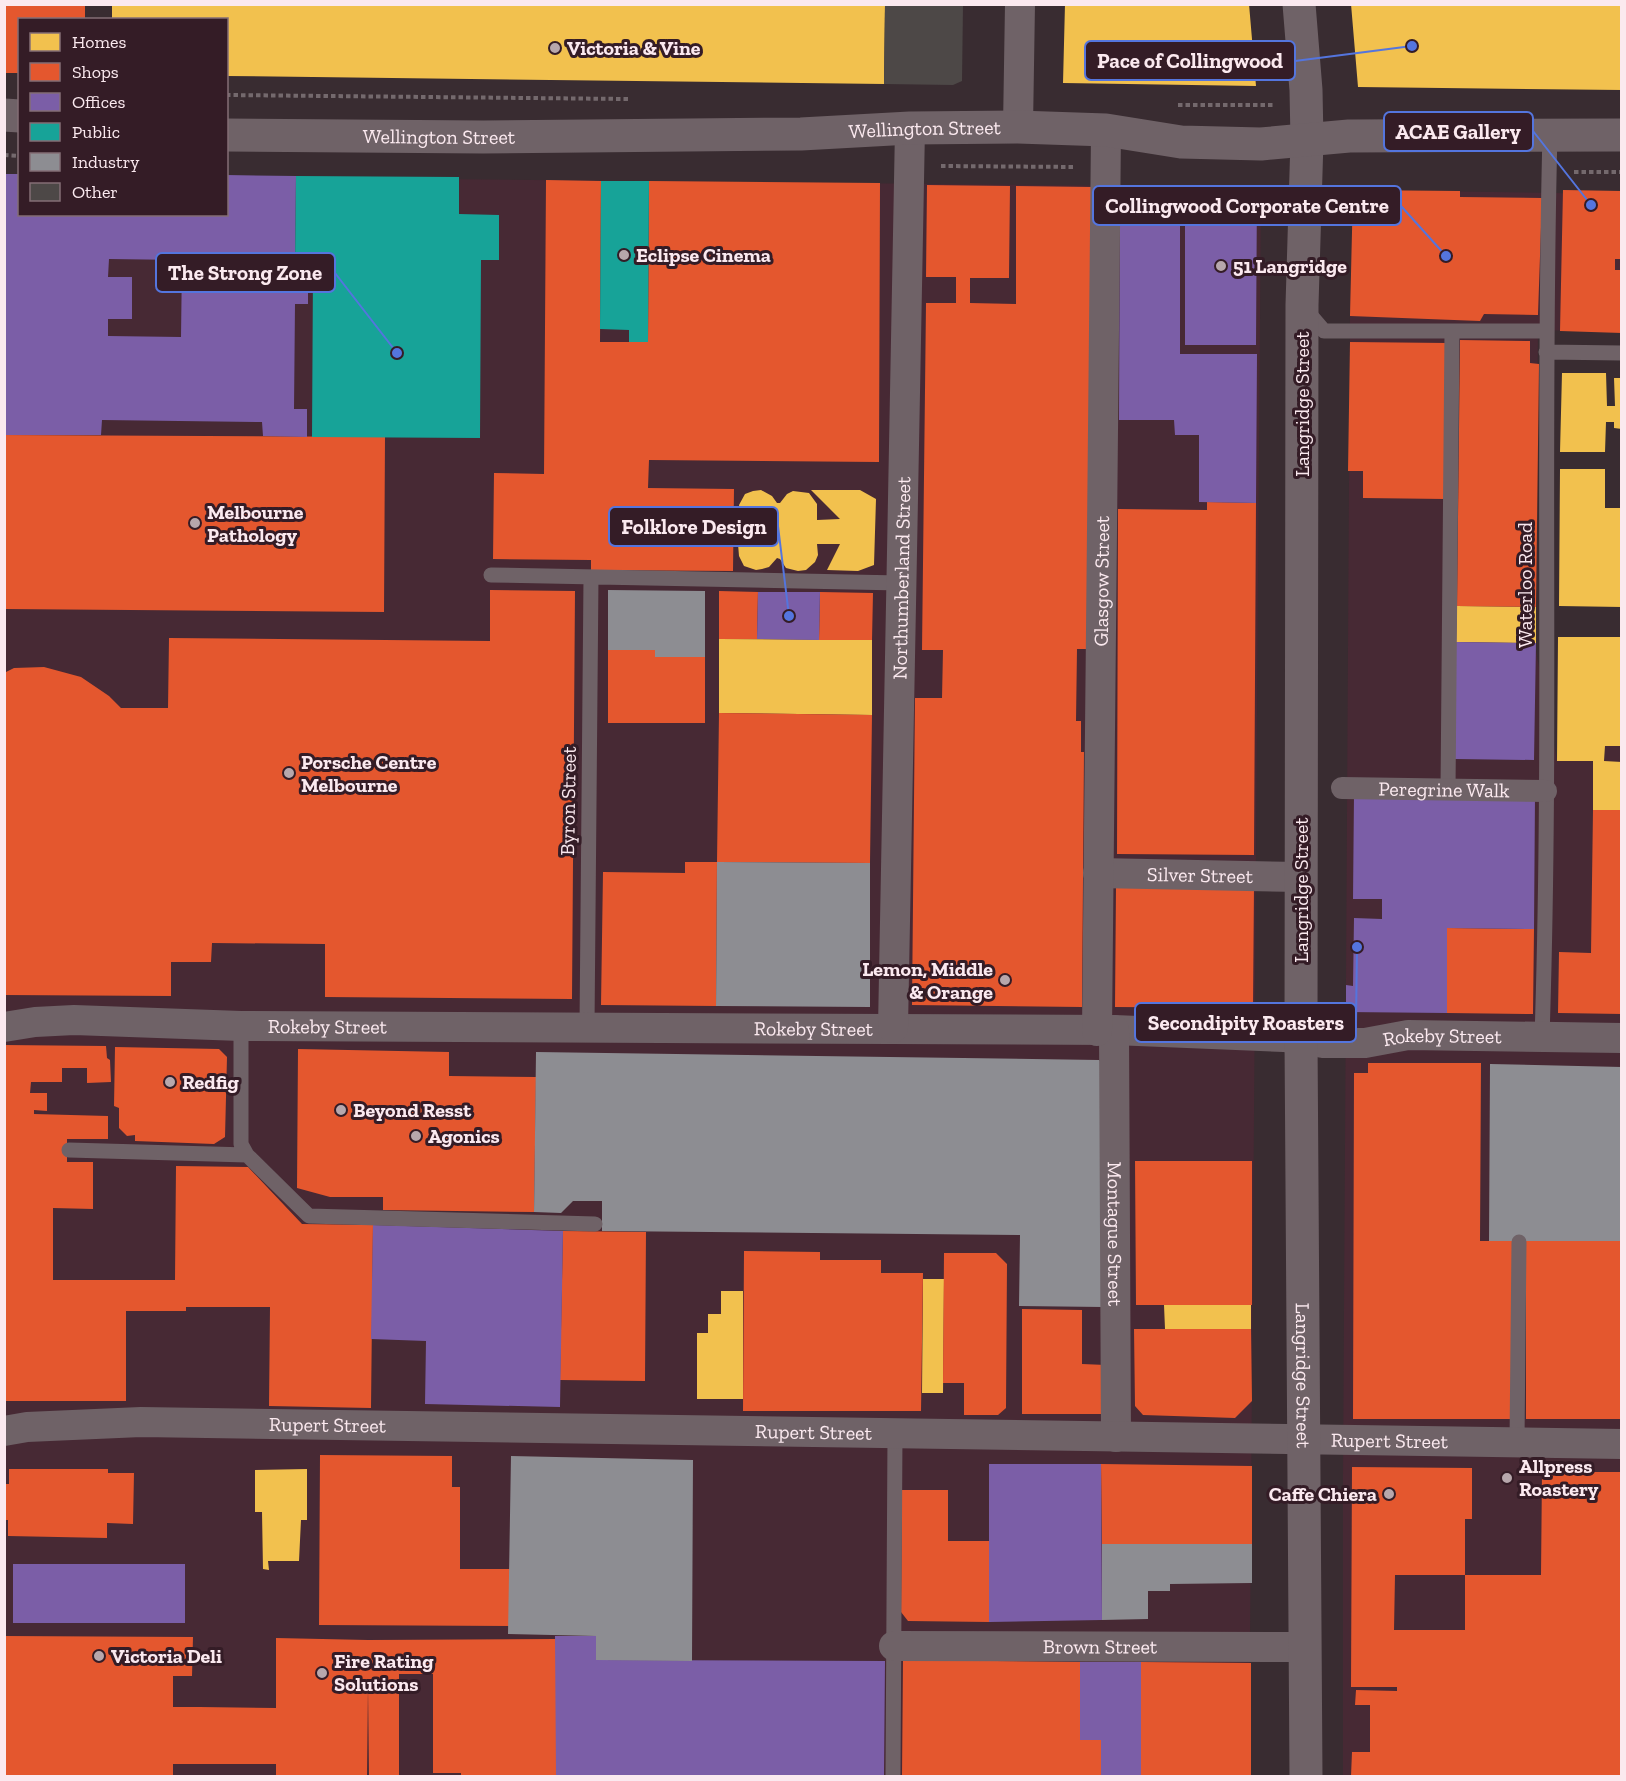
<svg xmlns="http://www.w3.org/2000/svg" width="1626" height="1781" font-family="'Zilla Slab',serif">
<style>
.built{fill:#472934}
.homes{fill:#f2c14e}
.shops{fill:#e4572e}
.offices{fill:#7b5ea7;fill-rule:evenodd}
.public{fill:#17a398}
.industry{fill:#8d8d92}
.building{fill:#4d4847}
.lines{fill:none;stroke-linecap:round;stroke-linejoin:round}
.path{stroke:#74696d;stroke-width:4;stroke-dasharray:4.5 3;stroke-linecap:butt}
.service{stroke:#6f6267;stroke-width:15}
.pedestrian{stroke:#6f6267;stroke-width:22}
.minor{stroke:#6f6267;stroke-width:30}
.tertiary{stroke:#6f6267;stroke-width:33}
.poi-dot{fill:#b7a7ac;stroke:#341c26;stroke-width:2}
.labels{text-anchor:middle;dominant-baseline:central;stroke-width:6;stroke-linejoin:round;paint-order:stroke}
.poi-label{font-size:20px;font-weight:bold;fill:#fbe9ef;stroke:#341c26;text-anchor:start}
.street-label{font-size:20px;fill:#fbe9ef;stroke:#341c26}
.leader{fill:none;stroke:#5475de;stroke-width:2}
.callout-dot{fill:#5475de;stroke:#341c26;stroke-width:2}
.callout{fill:#341c26;stroke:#5475de;stroke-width:2}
.callout-label{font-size:21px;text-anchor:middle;font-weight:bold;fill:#fbe9ef}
</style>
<rect width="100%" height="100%" fill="#392c31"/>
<path class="built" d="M4,175L20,214H226L227,177L1261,187L1249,1776H5Z
M1353,190L1621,194V332L1538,330L1535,646L1557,760L1604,761L1605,746H1621V1776H1343V1476L1350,316Z"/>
<path class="homes" d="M112,4H885L884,84L226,76V20H112Z
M1065,4H1249L1256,86L1063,83Z
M1351,4H1622V90L1358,87Z
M1562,373H1606L1607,406H1615L1614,378H1622V429L1614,428V422H1606L1605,452H1560Z
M1560,469H1605V508H1622V607L1559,606Z
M761,490L772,496L777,503H780L787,494L793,491L809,493L817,504V520L840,519L811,490H860L876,499L874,565L858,571L827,570L840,544H817L818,555L815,562L806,570L798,571L786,568L780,559L777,558L769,567L762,569L756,570L744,566L739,556L738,544L741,539L750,532L751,530L740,519L739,505L745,494L753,491Z
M1457,606L1536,607V643L1456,642Z
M1558,637H1622V746H1605L1604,761L1622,762V810H1593V761H1557Z
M719,639L872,640V715L719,713Z
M923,1279H944L943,1393H922Z
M721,1291H743V1399H697V1333H708V1314H721Z
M1164,1305H1251V1329H1165Z
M307,1469V1520H301L299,1561H268L269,1570L263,1569L262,1512H255V1470Z"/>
<path class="shops" d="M37,4H85V20H20V73H4V6Z
M546,180L601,181L600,342H648L649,181L880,183L879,462L649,460L648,488L734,489L733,571L591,570V560L493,559L494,473L544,474Z
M927,185L1010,186L1009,278H970V303L1016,304V186L1092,187L1088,649H1077L1076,721H1081V752H1084L1082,1007L912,1005L915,698H942L943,650H922L926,303H956V277H926Z
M1353,190L1460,191V197L1542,198L1538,315L1484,314L1480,321L1350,316Z
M1563,190L1622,191V259H1615V270H1622V333L1560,331Z
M1460,340L1530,341V363L1539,364L1536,607L1457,606Z
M1350,342L1447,343L1445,499L1363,498V471H1348Z
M4,435L385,437L384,612L4,609Z
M1207,502L1256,503L1254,855L1117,854L1118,509L1207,510Z
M490,590L575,591L572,999L325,997V944L212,943L211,962H171V996L4,995V673L14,668L44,667L81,677L109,696L121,708H168L169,638L490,641Z
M719,591L758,592L757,639H719Z
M820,592L873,593L872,640H819Z
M608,650H655V657H705V723H608Z
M719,713L872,715L870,863L717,862Z
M1593,810H1622V1014L1558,1013L1559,952L1591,953Z
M685,862H717L716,1006L601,1005L603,872L685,873Z
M1116,885L1254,886L1253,1008L1115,1007Z
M1447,928L1534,929L1533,1014L1447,1013Z
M4,1045L106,1046L107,1058L110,1060L111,1082L87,1083V1068H62V1082H31L30,1093H47V1111L34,1110V1114L108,1116V1139H67V1162H93V1209L53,1208V1280H175L176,1166L248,1167L302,1224L373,1225L371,1408L269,1406L270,1307H186V1311H126V1401H4Z
M115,1047L219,1049L227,1057L225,1137L214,1144L135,1141V1135L127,1136L119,1128V1108L114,1106Z
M298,1049L449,1052V1076L536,1077L534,1212L383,1210V1197H330L297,1188Z
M1368,1063H1481L1480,1241H1512V1419H1353L1354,1073H1368Z
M1135,1161H1252V1305H1136Z
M563,1231L646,1232L645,1381L560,1380Z
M1526,1241H1622V1419H1526Z
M744,1251L820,1252V1260H881V1273H923L921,1411H743Z
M944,1253H996L1007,1264L1006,1408L998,1415H964V1383H943Z
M1022,1309L1082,1310V1364L1106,1365V1414H1022Z
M1134,1329H1251L1252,1401L1235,1418L1143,1415L1135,1406Z
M320,1455L452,1456V1487H460V1569H510L509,1626L319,1625Z
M1101,1464L1252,1466V1544H1102Z
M1352,1467L1472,1468V1519H1465V1575H1395L1394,1630H1465V1575H1541L1542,1472H1622V1776H1351L1352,1752H1370V1705H1355L1356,1690L1397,1691V1687H1351Z
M9,1469H108V1473H134L133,1524L107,1523V1538L8,1536V1520H4V1484H9Z
M902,1490H948V1541H990L989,1622L908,1621L901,1612Z
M4,1636L193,1637L192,1676H173V1707H199L276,1708V1638L368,1640L556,1639V1776H461V1773H433V1674H399V1776H369L368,1687L367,1776H276V1764H173V1776H4Z
M903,1660L1080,1662V1740H1101V1776H902Z
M1141,1662L1251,1663V1776H1141Z"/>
<path class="offices" d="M4,174H20V214H226V175L296,176L295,268L308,269V304H295L294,409H307V437L263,436L262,422L102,420L101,435H4ZM109,259L182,260L181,337L108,336V319H132V277H108Z
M1120,187H1180V354H1257L1256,503L1199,502V435H1175L1174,420H1119Z
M1185,187L1257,188L1256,345H1185Z
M758,592H820L819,640L757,639Z
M1456,642L1536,643L1534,760L1455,759Z
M1354,794L1535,796L1534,929L1447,928V1013L1346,1012V985L1353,986L1354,918L1382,919V899H1353Z
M373,1225L563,1231L560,1407L425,1404L426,1341L371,1339Z
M989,1464H1101L1102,1620L989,1622Z
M13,1564H185V1623H13Z
M555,1636H596V1660L885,1661L884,1776H556Z
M1080,1662H1141V1776H1101V1740H1080Z"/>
<path class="public" d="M296,176L459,177V214L499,215V260H481L480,438L312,437L313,268H295Z
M601,181H649L648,342H629V330L600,329Z"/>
<path class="industry" d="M608,590L705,591V657H655V650H608Z
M717,862L870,863V1007L716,1006Z
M536,1052L1099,1060L1105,1067L1103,1307L1019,1306L1020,1235L602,1231V1201H573L561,1213L534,1212Z
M1490,1064L1622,1067V1241H1489Z
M511,1456L693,1460L692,1661L596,1660V1636L508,1634Z
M1102,1544H1252V1583L1170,1584V1591H1148V1619L1102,1620Z"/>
<path class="building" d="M885,5H963L962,81L953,85L884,84Z"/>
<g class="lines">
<path class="path" d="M226,95L628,99
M1178,105H1273
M4,155L20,156
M941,166L1075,167
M1574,172H1622"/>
<path class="service" d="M1306,310L1324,331H1546
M1546,352L1622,353
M491,575L901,583
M1448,790L1452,332
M241,1026V1144L247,1155L309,1216L595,1224
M587,1027L591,577
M1542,1037C1552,736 1542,435 1550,134
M69,1150L247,1155
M1517,1442L1519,1242
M893,1776L895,1434"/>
<path class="pedestrian" id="s1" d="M1342,788L1546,791"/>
<g class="minor">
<path d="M1018,127L1020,4"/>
<path id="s2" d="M1098,873L1301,877"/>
<path id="s3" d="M4,1027L35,1022L74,1020L241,1026L1114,1030L1284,1037L1323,1043H1365L1408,1035L1622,1038"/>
<path id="s4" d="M893,1028L910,128"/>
<path id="s5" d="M1114,1030L1116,1437"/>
<path id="s6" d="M1097,1031L1106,130"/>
<path id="s7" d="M4,1431L27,1427L141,1422L1622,1444"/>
<path id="s8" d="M894,1646L1304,1647"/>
</g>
<g class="tertiary">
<path id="s9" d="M1299,4L1306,90L1307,140L1302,305L1301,1039L1306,1776"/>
<path d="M4,115L20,116"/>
<path id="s10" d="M226,135L483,137L801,134L910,128L1018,127L1106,130L1181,142L1261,144L1349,136L1622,135"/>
</g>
</g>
<g class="poi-dot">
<circle cx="555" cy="48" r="6"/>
<circle cx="624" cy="255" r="6"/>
<circle cx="1221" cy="266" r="6"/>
<circle cx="195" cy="523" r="6"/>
<circle cx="289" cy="773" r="6"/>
<circle cx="1005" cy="980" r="6"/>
<circle cx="170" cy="1082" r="6"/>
<circle cx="341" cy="1110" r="6"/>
<circle cx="416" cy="1136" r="6"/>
<circle cx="1507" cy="1478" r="6"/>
<circle cx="1389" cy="1494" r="6"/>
<circle cx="99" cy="1656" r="6"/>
<circle cx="322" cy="1673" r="6"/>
</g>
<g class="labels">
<g class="poi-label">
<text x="567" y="48">Victoria &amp; Vine</text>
<text x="636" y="255">Eclipse Cinema</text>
<text x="1233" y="266">51 Langridge</text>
<text x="207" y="512">Melbourne<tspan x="207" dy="23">Pathology</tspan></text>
<text x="301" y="762">Porsche Centre<tspan x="301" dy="23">Melbourne</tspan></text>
<text x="993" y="969" text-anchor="end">Lemon, Middle<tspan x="993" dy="23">&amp; Orange</tspan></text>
<text x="182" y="1082">Redfig</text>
<text x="353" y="1110">Beyond Resst</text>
<text x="428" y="1136">Agonics</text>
<text x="1519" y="1466">Allpress<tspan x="1519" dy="23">Roastery</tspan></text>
<text x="1377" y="1494" text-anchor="end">Caffe Chiera</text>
<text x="111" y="1656">Victoria Deli</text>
<text x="334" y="1661">Fire Rating<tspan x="334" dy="23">Solutions</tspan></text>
</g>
<g class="street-label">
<text stroke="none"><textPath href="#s10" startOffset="699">Wellington Street</textPath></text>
<text stroke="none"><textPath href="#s10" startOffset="213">Wellington Street</textPath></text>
<text transform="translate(1302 404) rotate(-90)">Langridge Street</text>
<text stroke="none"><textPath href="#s4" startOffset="450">Northumberland Street</textPath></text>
<text stroke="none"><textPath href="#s6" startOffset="450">Glasgow Street</textPath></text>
<text transform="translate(1525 585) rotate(-90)">Waterloo Road</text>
<text stroke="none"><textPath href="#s1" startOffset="102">Peregrine Walk</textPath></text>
<text transform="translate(568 801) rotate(-89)">Byron Street</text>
<text stroke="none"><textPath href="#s2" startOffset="102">Silver Street</textPath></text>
<text transform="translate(1301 890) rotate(-90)">Langridge Street</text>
<text stroke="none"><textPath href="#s3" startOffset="324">Rokeby Street</textPath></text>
<text stroke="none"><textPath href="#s3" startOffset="810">Rokeby Street</textPath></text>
<text stroke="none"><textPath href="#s3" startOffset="1440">Rokeby Street</textPath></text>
<text stroke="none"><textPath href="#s5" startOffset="204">Montague Street</textPath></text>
<text stroke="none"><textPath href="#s9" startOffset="1372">Langridge Street</textPath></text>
<text stroke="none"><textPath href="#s7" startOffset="324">Rupert Street</textPath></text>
<text stroke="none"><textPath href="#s7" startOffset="810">Rupert Street</textPath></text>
<text stroke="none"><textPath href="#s7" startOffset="1386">Rupert Street</textPath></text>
<text stroke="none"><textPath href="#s8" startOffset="206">Brown Street</textPath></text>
</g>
</g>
<path class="leader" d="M1412 46L1295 61M1591 205L1533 131M1446 256L1401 206M397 353L335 273M789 616L778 526M1357 947L1356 1023"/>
<g class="callout-dot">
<circle cx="1412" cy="46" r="6"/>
<circle cx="1591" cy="205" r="6"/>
<circle cx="1446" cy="256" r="6"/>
<circle cx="397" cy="353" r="6"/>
<circle cx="789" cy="616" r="6"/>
<circle cx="1357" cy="947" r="6"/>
</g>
<g class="callout">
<rect x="1085" y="41" width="210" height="39" rx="6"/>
<rect x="1384" y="112" width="149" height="39" rx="6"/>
<rect x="1093" y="186" width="308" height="39" rx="6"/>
<rect x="156" y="253" width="179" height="39" rx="6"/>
<rect x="609" y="507" width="169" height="39" rx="6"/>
<rect x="1135" y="1003" width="221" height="39" rx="6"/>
</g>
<g class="callout-label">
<text x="1190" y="68">Pace of Collingwood</text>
<text x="1458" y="139">ACAE Gallery</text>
<text x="1247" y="213">Collingwood Corporate Centre</text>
<text x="245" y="280">The Strong Zone</text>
<text x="694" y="534">Folklore Design</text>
<text x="1246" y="1030">Secondipity Roasters</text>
</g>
<rect width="1626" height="1781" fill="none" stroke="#fbe9ef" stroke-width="12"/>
<rect x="18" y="18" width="210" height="198" fill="#341c26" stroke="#846e76" stroke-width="1.5"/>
<rect x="30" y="33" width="30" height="18" fill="#f2c14e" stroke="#846e76" stroke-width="1.5"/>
<text x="72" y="48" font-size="18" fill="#fbe9ef">Homes</text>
<rect x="30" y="63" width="30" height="18" fill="#e4572e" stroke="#846e76" stroke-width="1.5"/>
<text x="72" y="78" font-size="18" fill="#fbe9ef">Shops</text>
<rect x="30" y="93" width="30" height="18" fill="#7b5ea7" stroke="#846e76" stroke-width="1.5"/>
<text x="72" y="108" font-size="18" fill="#fbe9ef">Offices</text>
<rect x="30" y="123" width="30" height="18" fill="#17a398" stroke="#846e76" stroke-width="1.5"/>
<text x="72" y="138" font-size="18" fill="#fbe9ef">Public</text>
<rect x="30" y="153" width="30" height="18" fill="#8d8d92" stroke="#846e76" stroke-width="1.5"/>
<text x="72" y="168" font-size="18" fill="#fbe9ef">Industry</text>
<rect x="30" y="183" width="30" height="18" fill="#4d4847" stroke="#846e76" stroke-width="1.5"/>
<text x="72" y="198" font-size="18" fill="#fbe9ef">Other</text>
</svg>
